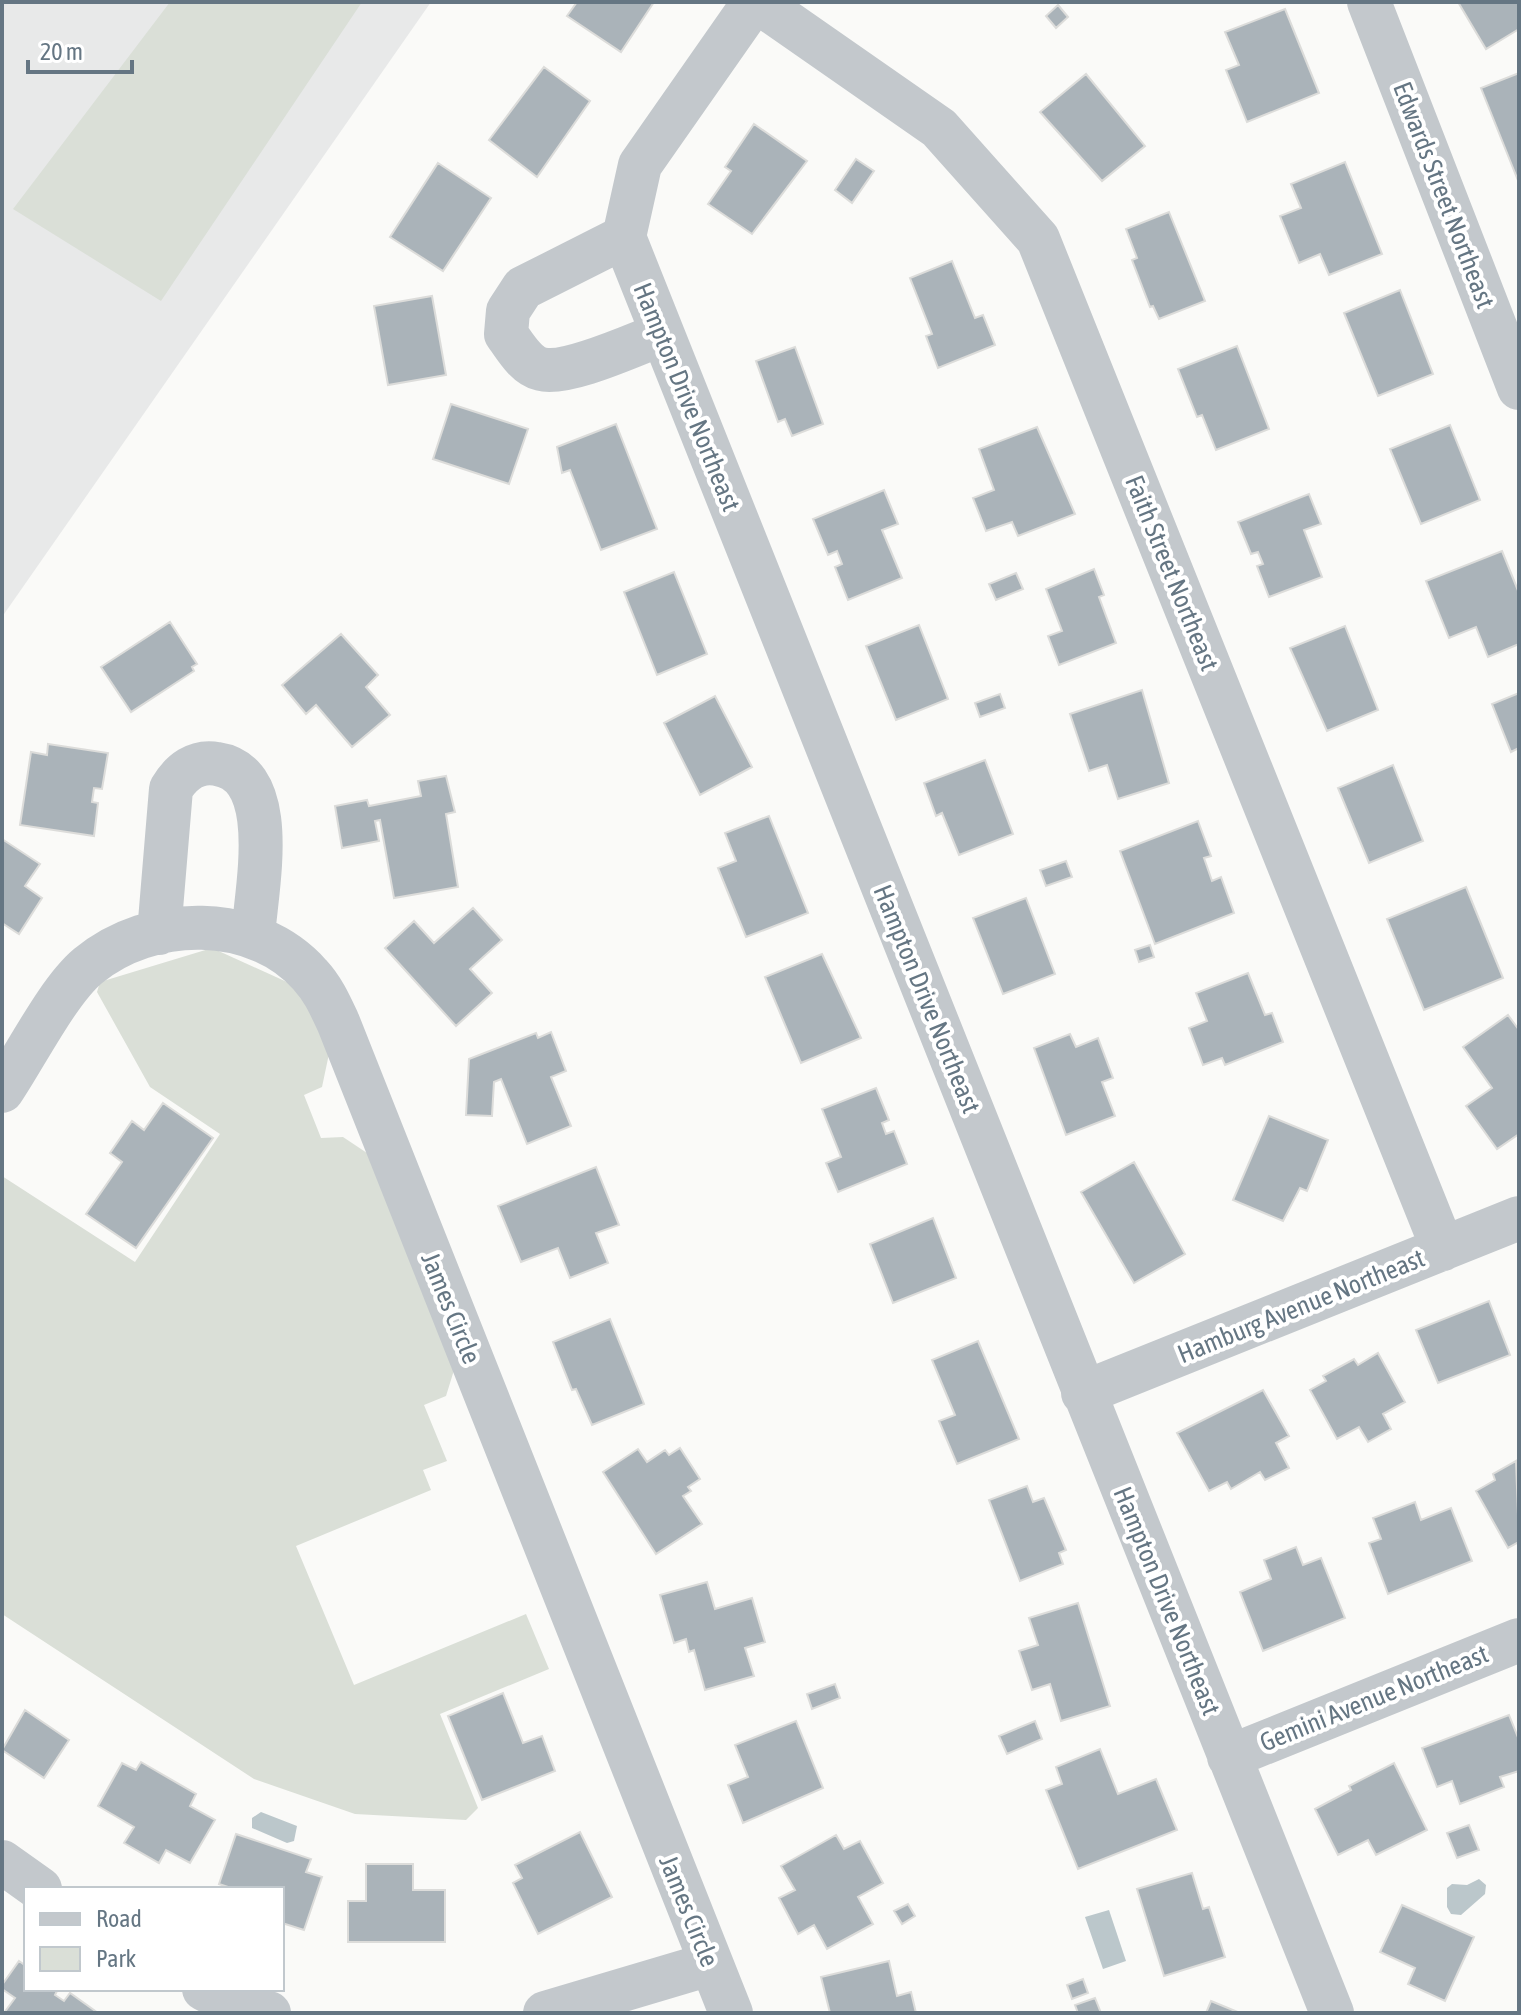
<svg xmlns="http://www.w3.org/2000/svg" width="1521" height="2015" font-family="'Asap Condensed',sans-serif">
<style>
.built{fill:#e8e9e9}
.green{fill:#dadfd7}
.water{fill:#bbc7cb}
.building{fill:#aab3b9;stroke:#dcdcda;stroke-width:2}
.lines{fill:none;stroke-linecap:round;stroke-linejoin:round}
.minor{stroke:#c3c8cc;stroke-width:44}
.labels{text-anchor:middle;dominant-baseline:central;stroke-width:8;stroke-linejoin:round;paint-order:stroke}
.street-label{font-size:26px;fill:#657683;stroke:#fff}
</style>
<rect width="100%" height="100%" fill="#fafaf8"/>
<path class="built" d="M2,2H431L2,617Z"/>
<path class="green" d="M170,2H362L161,301L13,209Z
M212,948L298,987L330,1049L322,1087L304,1095L321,1138L343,1137L373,1157L455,1367L446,1396L424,1405L447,1461L423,1470L431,1490L296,1546L354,1685L526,1614L549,1669L440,1714L478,1808L466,1820L355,1814L254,1779L2,1614V1176L135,1262L220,1134L150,1087L97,992L100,982Z"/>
<path class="water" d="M261,1812L297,1826L294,1841L287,1843L252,1828V1818Z
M1479,1879L1486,1885L1485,1894L1461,1915L1451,1914L1447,1907V1888L1452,1884L1467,1885Z
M1109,1910L1126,1961L1103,1969L1085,1917Z"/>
<path class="building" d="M577,2H654L621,52L567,16Z
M1458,2H1519V29L1486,49Z
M1058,5L1068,17L1056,28L1046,16Z
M1285,9L1319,93L1247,122L1226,70L1239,65L1225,32Z
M544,67L590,101L537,177L489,140Z
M1519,73V183L1481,88Z
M1086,74L1145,146L1102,181L1040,112Z
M754,124L807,161L752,234L708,204L731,171L725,167Z
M856,159L874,171L852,203L835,190Z
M1345,162L1382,254L1329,275L1320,254L1299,263L1280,216L1301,208L1291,184Z
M438,163L491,198L443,271L390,237Z
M1169,212L1205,301L1159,319L1153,306L1150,307L1132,260L1137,258L1126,229Z
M952,261L975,318L983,315L995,345L938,368L926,336L932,334L910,278Z
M1400,290L1433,374L1378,396L1344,313Z
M432,296L446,375L388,385L374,306Z
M1237,346L1269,429L1216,450L1202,415L1197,417L1178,369Z
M795,347L823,424L792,436L785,419L778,422L756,361Z
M451,404L528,429L509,484L433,459Z
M616,424L657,529L601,550L570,470L562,473L557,447Z
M1450,425L1480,500L1421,524L1390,449Z
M1037,427L1075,514L1018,536L1012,522L986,531L973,498L994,490L979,449Z
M884,490L898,524L882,530L902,578L848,600L835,567L842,564L837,551L828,555L813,519Z
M1309,494L1321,524L1304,530L1322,577L1269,597L1257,566L1263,564L1258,552L1251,554L1238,522Z
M1502,551L1519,593V644L1488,657L1476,627L1449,638L1426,581Z
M1094,569L1104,595L1099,597L1116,643L1059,665L1048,636L1062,631L1046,589Z
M674,572L707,654L657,675L624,592Z
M1016,573L1023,589L996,600L989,584Z
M170,622L197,664L192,667L194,671L131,712L101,667Z
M919,625L948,699L896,720L866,646Z
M1345,626L1378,710L1327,731L1290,648Z
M341,634L378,675L366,687L390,715L352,747L316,705L306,714L282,685Z
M1142,690L1169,783L1118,799L1107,765L1089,771L1070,714Z
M1519,693V748L1511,752L1492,704Z
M1000,694L1005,708L980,717L975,703Z
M715,696L752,767L700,795L664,723Z
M48,744L108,753L102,789L94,788L92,802L98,803L94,836L20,825L31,752L47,755Z
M985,760L1013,834L959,855L942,813L936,816L924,783Z
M1393,765L1423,841L1369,863L1338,788Z
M446,776L455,812L446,814L458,887L394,898L380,820L375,821L379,841L342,848L335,806L367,800L369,806L421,796L418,781Z
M769,816L808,913L746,937L718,868L736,861L725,833Z
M1198,821L1211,856L1204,858L1212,881L1221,877L1234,913L1155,944L1120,851Z
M2,839L40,864L25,886L42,898L19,934L2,923Z
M1066,861L1072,877L1046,886L1040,870Z
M1466,887L1503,978L1424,1010L1387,919Z
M1026,898L1055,974L1003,994L973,918Z
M473,908L502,940L470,969L492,993L456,1026L385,948L414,921L434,943Z
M1150,945L1154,957L1139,962L1135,950Z
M822,954L861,1038L801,1063L765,977Z
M1248,973L1265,1015L1272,1013L1283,1042L1225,1065L1222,1058L1203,1065L1189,1028L1207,1021L1196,993Z
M1508,1015L1519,1030V1134L1497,1149L1466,1106L1492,1088L1463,1047Z
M551,1032L566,1071L551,1077L571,1126L527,1144L501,1079L494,1082L492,1116L466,1115L469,1059L536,1033L538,1038Z
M1070,1034L1076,1047L1098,1038L1113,1078L1102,1082L1115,1116L1066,1135L1034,1048Z
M876,1088L889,1120L882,1123L886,1134L894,1131L907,1164L838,1192L826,1163L841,1157L822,1109Z
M163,1103L213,1138L136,1248L86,1214L122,1162L110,1153L132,1121L144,1130Z
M1269,1116L1328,1140L1307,1191L1300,1188L1283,1221L1233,1200Z
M1134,1162L1185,1254L1134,1283L1081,1192Z
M596,1167L619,1225L596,1233L608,1263L570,1278L558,1248L521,1262L498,1206Z
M933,1218L956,1278L893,1303L870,1244Z
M1489,1301L1510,1355L1438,1383L1416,1330Z
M610,1319L644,1404L592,1425L576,1389L572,1390L553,1342Z
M978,1341L1019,1439L957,1464L939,1421L955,1415L932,1360Z
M1378,1353L1405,1402L1383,1414L1391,1429L1368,1442L1359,1427L1337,1439L1310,1390L1326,1381L1323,1376L1354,1359L1358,1365Z
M1263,1390L1289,1436L1276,1443L1289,1468L1265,1480L1260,1472L1231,1489L1227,1482L1209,1491L1177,1433Z
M680,1448L700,1479L688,1487L691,1491L683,1496L702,1524L656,1554L603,1472L638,1449L647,1462L665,1450L669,1455Z
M1516,1461L1519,1542L1508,1548L1476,1491L1495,1480L1493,1474Z
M1027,1486L1033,1502L1044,1498L1066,1550L1059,1553L1063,1564L1020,1581L989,1500Z
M1415,1502L1421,1520L1451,1508L1472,1561L1388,1594L1369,1543L1381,1539L1373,1518Z
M1296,1547L1303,1565L1321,1558L1345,1618L1263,1651L1240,1592L1271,1579L1264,1560Z
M707,1582L715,1609L752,1598L765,1642L745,1648L754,1676L705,1690L694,1650L689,1652L686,1639L674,1643L660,1595Z
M1078,1603L1110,1706L1061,1721L1050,1684L1032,1690L1019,1651L1038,1645L1029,1618Z
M835,1684L840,1698L812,1709L807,1694Z
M503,1693L523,1743L542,1736L555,1771L482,1800L448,1716Z
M25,1710L69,1740L44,1778L2,1750Z
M1509,1715L1519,1740V1771L1500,1777L1504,1787L1460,1804L1452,1781L1437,1787L1422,1748Z
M796,1721L823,1788L743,1823L728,1785L748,1777L735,1745Z
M1035,1721L1042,1739L1007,1754L999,1736Z
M1100,1749L1118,1794L1156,1779L1177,1830L1078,1869L1046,1790L1062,1784L1056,1767Z
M141,1762L196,1794L190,1806L215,1820L190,1863L166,1850L159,1863L124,1843L134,1827L98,1806L122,1763L136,1770Z
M1394,1763L1427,1830L1376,1855L1368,1840L1338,1855L1315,1809L1351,1790L1349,1786Z
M1469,1825L1479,1850L1457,1858L1447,1833Z
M580,1832L612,1897L538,1934L513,1883L522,1878L515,1865Z
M236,1834L311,1859L306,1872L322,1877L304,1930L282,1923V1889H234L219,1884Z
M836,1835L844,1849L860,1841L883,1883L858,1897L873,1924L827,1949L814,1925L798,1934L779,1898L795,1890L781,1866Z
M366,1864H413V1890H445V1942H348V1901H366Z
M1192,1873L1203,1909L1209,1907L1225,1957L1164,1976L1137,1889Z
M908,1904L915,1916L902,1924L894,1911Z
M1402,1905L1474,1937L1445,2001L1408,1984L1415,1968L1380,1952Z
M19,1961L26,1966V1989H58L55,1995L64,2001L70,1993L98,2013H4L15,1998L2,1989V1985Z
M889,1961L897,1996L911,1992L916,2013H830L821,1977Z
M1083,1979L1088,1993L1072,1999L1067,1985Z
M1095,1998L1101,2013H1078L1075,2005Z
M1211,2001L1240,2013H1206Z"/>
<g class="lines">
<path class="minor" d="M754,2L640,165L624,237L1332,2013
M758,2L939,128L1038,239L1443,1249
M1369,2L1519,388
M624,237L523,288L508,311L506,334C515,346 525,365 541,369C567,376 635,344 662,334
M159,933L171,789C181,772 196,760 217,764C282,774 256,889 253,937
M2,1091C25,1057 58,991 88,966C151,914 255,913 310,975C323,989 330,1005 338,1022L731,2013
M1083,1393L1519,1218
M1229,1757L1519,1640
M2,1862L40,1889
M204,1989L239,2007L269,2013
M545,2013L710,1964"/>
</g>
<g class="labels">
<g class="street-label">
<text transform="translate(1444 195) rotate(69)">Edwards Street Northeast</text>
<text transform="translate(687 397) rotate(68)">Hampton Drive Northeast</text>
<text transform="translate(1172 573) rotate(68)">Faith Street Northeast</text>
<text transform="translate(927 999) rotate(68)">Hampton Drive Northeast</text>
<text transform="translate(1301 1306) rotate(-22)">Hamburg Avenue Northeast</text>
<text transform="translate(451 1308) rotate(68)">James Circle</text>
<text transform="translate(1167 1601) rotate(68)">Hampton Drive Northeast</text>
<text transform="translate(1374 1698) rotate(-22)">Gemini Avenue Northeast</text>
<text transform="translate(689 1911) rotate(68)">James Circle</text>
</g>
</g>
<rect width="1521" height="2015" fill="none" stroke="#657683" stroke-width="8"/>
<rect x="24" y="1887" width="260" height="104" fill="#ffffff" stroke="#c1c8cd" stroke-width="2"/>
<rect x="40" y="1913" width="40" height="12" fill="#c3c8cc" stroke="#c1c8cd" stroke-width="2"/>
<text x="96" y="1927" font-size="24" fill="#657683">Road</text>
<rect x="40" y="1947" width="40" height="24" fill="#dadfd7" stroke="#c1c8cd" stroke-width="2"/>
<text x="96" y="1967" font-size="24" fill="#657683">Park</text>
<path d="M28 60v12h104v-12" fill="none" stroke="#657683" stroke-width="4"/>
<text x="40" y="60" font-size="24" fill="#657683" stroke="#ffffff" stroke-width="6" paint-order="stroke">20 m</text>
</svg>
